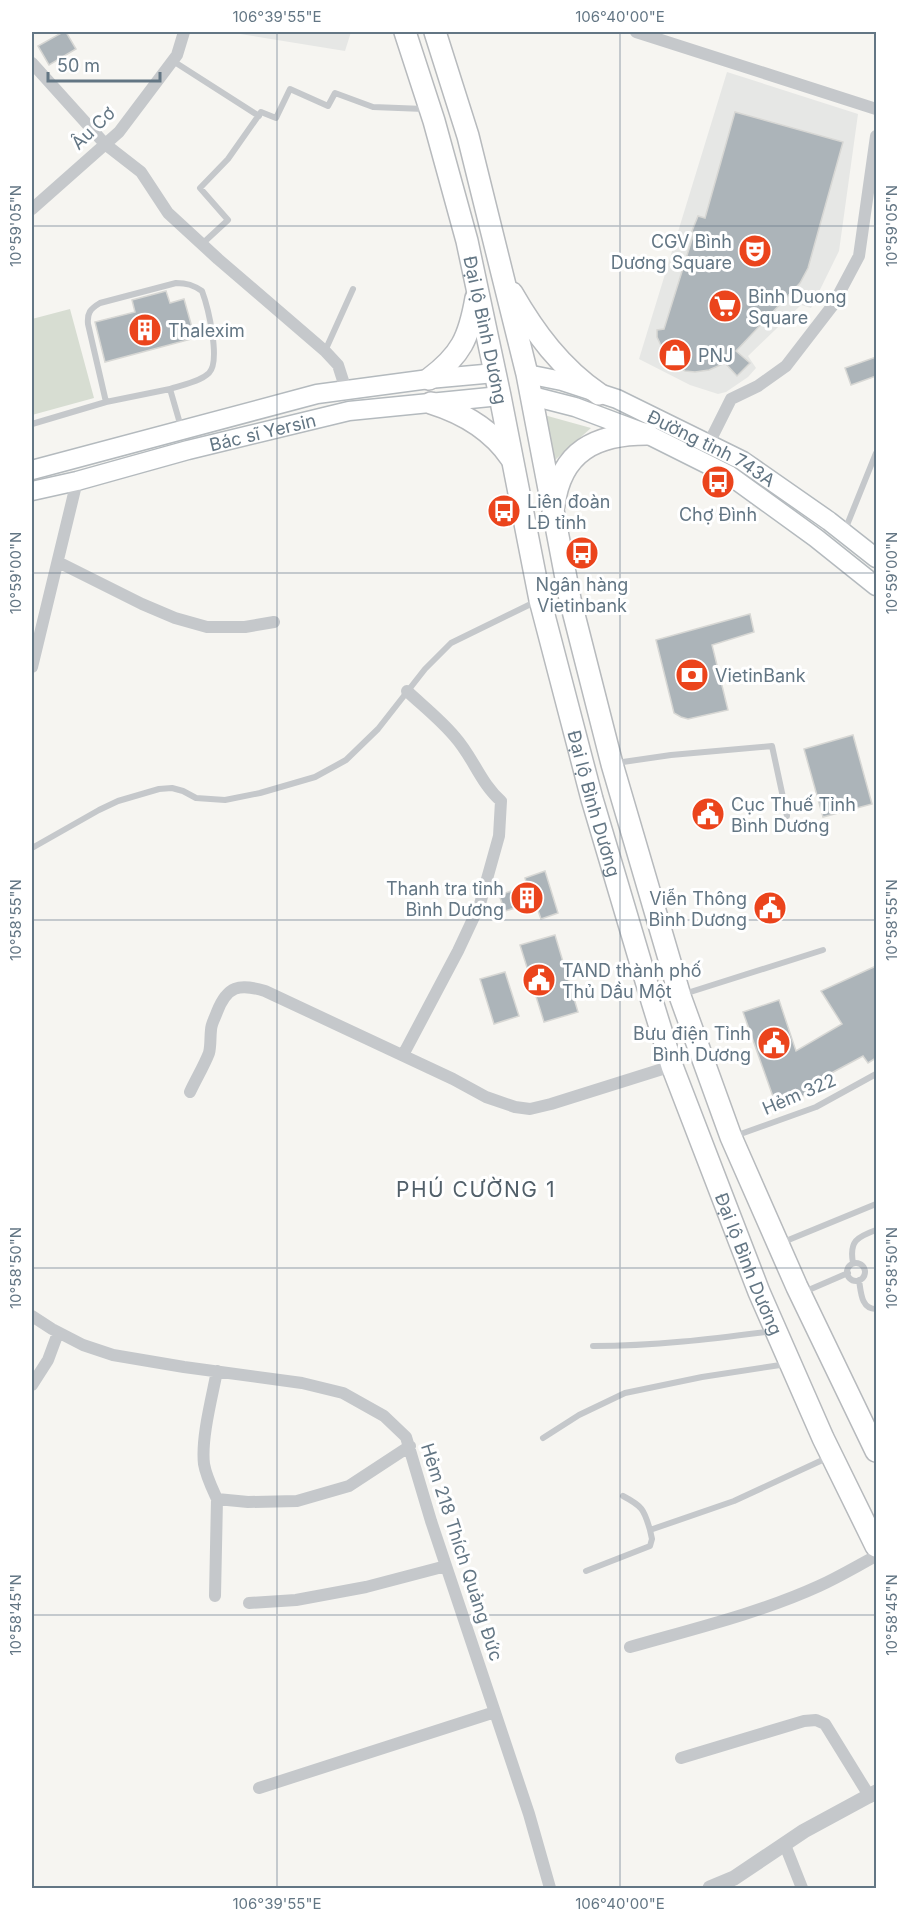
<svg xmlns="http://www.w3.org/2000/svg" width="908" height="1920" font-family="Inter,sans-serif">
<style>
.built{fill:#e6e7e5}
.green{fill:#d7ddd2}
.building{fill:#acb4b9;stroke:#d7d7d4;stroke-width:1.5}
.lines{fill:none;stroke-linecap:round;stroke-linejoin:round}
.secondary-casing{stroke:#b4babe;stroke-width:21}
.trunk-casing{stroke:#b7babd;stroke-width:24}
.service{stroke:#c5c8cb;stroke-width:6}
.minor{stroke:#c5c8cb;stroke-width:12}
.tertiary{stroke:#c5c8cb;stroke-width:15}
.secondary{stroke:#fff;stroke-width:18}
.trunk{stroke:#fff;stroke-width:21}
.ticks{fill:none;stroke:#637684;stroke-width:1.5;stroke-opacity:0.45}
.labels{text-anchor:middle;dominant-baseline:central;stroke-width:6;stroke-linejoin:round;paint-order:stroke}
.street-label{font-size:18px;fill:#637684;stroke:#fff}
.poi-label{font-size:18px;fill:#637684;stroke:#fff;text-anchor:start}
.quarter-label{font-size:21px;letter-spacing:1.5px;fill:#515f69;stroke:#fff}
.neatline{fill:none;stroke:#637684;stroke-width:2}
.ticks-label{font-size:15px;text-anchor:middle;fill:#637684}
</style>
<rect width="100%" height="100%" fill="#f6f5f1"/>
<path class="built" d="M228,32H351L345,51Z
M727,72L858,114L839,251L811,308L801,305L748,356L756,368L748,377L726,392L718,394L690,385L639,359Z"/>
<path class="green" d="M70,309L94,398L32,415V319Z
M544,415L591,428L555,460Z"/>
<path class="building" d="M63,32H66L76,49L49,65L38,46Z
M735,112L843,142L808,268L800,283L736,351L750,363L737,376L725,363L709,370L695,372L685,371L674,364L666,356L657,337V330L664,329L694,233L692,231L698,216L705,218Z
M166,291L170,303L184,299L195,338L105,362L95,322L135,312L132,300Z
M876,357V376L851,385L845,368Z
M750,614L754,632L712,645L728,710L688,719L681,717L674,713L656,640Z
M853,735L872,804L823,817L804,749Z
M545,871L558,913L541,919L535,902L505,911L499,895L527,886L525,878Z
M555,935L578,1012L544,1022L520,945Z
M876,966V1058L868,1063L863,1056L809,1085L811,1093L776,1105L743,1012L779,1000L796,1051L842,1024L821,991Z
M505,972L519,1016L494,1024L480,979Z"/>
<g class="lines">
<g class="secondary-casing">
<g id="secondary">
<path id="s1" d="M527,374L562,381L617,399L743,461L829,521L876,558"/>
<path d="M532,396L575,407L647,434L729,475L816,538L876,586"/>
<path d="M32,470L317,394L429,379L495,373"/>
<path id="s2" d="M32,491L77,481L188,450L349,411L500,396"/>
</g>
</g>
<g class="trunk-casing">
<g id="trunk">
<path id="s3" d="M405,32L434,121L467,241L500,396L540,600L592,799L652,1001L672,1066L759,1292L823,1438L876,1546"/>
<path d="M435,32L468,136L527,374L570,599L612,764L680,996L731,1137L797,1287L876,1451"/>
<path d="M512,293C535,333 561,368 599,394"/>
<path d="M429,379C461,355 469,338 476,298"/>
<path d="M431,403C463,413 492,430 511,458"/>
<path d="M554,505C561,451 596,434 647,434"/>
</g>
</g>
<path class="service" d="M173,61L259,116
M202,244L228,220L200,188L228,159L261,112L276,118L290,89L328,106L335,93L373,107L424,109
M325,351L353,289
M106,402L170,389
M32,424L106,402L88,324C87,313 90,309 100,303L176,283C187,283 193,285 202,291C208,307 221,361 209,373C200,382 181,385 170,389L181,427
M845,530L876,453
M616,763L671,755L772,746L787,816
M32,848L99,810L118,801L159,789L172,788L183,791L196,798L225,800L260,793L315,777L346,760L378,729L425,669L451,643L537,601
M684,994L823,950
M735,1136L816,1107L876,1074
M781,1243L876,1204
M853,1263C849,1241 857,1237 876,1230
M847 1272a9 9 0 1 1 18 0a9 9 0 1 1-18 0Z
M859,1280C861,1292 861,1309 876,1309
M804,1292L848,1273
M593,1346C655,1346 711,1339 773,1331
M543,1438L579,1415L625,1393L702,1377L787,1364
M623,1496C642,1506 644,1509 650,1530L734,1501L829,1457
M586,1571L650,1546L652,1539L650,1530"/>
<path class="minor" d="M636,32L876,109
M32,63L105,144L141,172L168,213L218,259L325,351L338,365L346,390
M32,209L119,132L177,55L184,32
M709,443L731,399L758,386L786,366L833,305L859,256L876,136
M58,562L142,604L175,618L207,627H245L274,622
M32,667L77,481
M403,1055L458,951L480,904L499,836L501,801C481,784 473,757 455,737C441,720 423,706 407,691
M190,1092C196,1079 204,1066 209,1053C211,1045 210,1038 211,1030C211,1024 215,1018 217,1012C227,986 239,983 265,991L453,1079L486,1097L515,1107L530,1109L551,1104L672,1066
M32,1316L52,1329L83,1345L113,1355L184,1367L302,1383L343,1393L384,1416L406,1437L431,1521L529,1814L550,1888
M217,1371C212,1397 201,1438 204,1464C206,1476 212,1488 217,1499L248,1502L297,1501L349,1486L410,1446
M32,1385L48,1360L58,1333
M215,1596L217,1499
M249,1603L296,1600L366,1587L446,1566
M630,1647C693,1629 760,1613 819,1586C839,1577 857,1566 876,1556
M681,1758L804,1721L816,1720L825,1724L870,1797
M259,1788L495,1712
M785,1845L802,1888"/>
<path class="tertiary" d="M710,1888L734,1878L804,1831L876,1792"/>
<use href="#secondary" class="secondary"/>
<use href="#trunk" class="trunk"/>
</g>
<path class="ticks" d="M277,32V1888M620,32V1888M32,226H876M32,573H876M32,920H876M32,1268H876M32,1615H876"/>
<defs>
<g id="theatre-disc" transform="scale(1.725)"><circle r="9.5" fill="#eb441c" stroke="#fff"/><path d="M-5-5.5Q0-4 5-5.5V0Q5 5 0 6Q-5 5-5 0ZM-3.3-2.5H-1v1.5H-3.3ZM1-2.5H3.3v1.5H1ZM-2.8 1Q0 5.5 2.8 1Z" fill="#fff"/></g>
<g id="supermarket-disc" transform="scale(1.725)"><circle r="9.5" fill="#eb441c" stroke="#fff"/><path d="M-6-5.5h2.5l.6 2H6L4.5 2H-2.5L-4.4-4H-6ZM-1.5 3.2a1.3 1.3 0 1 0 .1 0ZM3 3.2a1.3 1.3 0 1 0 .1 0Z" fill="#fff"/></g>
<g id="building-disc" transform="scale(1.725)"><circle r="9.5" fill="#eb441c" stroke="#fff"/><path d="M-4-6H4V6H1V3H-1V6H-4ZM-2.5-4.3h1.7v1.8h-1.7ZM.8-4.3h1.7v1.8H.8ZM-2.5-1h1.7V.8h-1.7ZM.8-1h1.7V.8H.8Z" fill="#fff"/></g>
<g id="shop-disc" transform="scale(1.725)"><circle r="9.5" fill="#eb441c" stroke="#fff"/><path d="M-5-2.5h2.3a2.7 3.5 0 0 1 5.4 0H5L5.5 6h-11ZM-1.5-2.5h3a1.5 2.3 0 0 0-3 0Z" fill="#fff"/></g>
<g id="bus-disc" transform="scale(1.725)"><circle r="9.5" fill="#eb441c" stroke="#fff"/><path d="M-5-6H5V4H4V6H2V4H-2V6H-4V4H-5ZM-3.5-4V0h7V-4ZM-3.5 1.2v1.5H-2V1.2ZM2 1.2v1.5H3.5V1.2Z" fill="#fff"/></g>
<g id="bank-disc" transform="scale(1.725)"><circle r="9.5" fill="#eb441c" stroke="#fff"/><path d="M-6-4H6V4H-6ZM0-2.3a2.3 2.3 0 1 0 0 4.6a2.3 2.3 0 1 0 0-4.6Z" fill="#fff"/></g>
<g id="civic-disc" transform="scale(1.725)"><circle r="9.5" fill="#eb441c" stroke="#fff"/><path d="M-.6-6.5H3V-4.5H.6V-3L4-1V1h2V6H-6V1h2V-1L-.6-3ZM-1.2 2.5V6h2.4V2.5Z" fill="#fff"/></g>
</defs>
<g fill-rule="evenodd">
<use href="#theatre-disc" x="755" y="251"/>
<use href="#supermarket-disc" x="725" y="306"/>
<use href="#building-disc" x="145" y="330"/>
<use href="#shop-disc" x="675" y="355"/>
<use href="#bus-disc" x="718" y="482"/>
<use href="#bus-disc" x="504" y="511"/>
<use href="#bus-disc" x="582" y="553"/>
<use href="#bank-disc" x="692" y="675"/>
<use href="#civic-disc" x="708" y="814"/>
<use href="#building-disc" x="527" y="898"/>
<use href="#civic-disc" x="770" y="908"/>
<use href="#civic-disc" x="539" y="980"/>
<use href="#civic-disc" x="774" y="1043"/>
</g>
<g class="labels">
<g class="street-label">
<text transform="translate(93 128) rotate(-44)">Âu Cơ</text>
<text stroke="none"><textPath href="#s3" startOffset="309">Đại lộ Bình Dương</textPath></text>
<text stroke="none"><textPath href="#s2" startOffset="238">Bác sĩ Yersin</textPath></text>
<text stroke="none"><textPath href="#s1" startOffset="200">Đường tỉnh 743A</textPath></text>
<text stroke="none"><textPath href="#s3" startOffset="795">Đại lộ Bình Dương</textPath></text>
<text transform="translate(799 1094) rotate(-23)">Hẻm 322</text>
<text stroke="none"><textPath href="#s3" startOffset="1281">Đại lộ Bình Dương</textPath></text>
<text transform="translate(462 1552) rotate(72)">Hẻm 218 Thích Quảng Đức</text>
</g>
<g class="poi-label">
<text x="732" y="241" text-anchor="end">CGV Bình<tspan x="732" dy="21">Dương Square</tspan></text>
<text x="748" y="296">Binh Duong<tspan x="748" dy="21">Square</tspan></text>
<text x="168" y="330">Thalexim</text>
<text x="698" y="355">PNJ</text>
<text x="527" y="501">Liên đoàn<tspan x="527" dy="21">LĐ tỉnh</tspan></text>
<text x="718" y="514" text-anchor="middle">Chợ Đình</text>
<text x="582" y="584" text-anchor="middle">Ngân hàng<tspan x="582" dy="21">Vietinbank</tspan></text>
<text x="715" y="675">VietinBank</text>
<text x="731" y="804">Cục Thuế Tỉnh<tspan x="731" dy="21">Bình Dương</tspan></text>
<text x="504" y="888" text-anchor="end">Thanh tra tỉnh<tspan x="504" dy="21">Bình Dương</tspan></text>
<text x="747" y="898" text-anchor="end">Viễn Thông<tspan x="747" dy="21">Bình Dương</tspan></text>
<text x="562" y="970">TAND thành phố<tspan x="562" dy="21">Thủ Dầu Một</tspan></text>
<text x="751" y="1033" text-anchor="end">Bưu điện Tỉnh<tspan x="751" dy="21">Bình Dương</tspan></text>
</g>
<g class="quarter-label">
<text x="476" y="1189">PHÚ CƯỜNG 1</text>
</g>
</g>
<rect width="908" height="1920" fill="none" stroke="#ffffff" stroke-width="66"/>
<path d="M48 72v9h112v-9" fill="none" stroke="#637684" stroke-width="3"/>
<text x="57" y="72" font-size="18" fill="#637684" stroke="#ffffff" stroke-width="4.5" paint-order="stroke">50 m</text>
<rect x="33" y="33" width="842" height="1854" class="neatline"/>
<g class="ticks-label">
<text x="277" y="22">106°39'55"E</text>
<text x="620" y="22">106°40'00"E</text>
<text transform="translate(16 226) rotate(-90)" y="5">10°59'05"N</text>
<text transform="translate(892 226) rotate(-90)" y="5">10°59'05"N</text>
<text transform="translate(16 573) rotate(-90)" y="5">10°59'00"N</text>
<text transform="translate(892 573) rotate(-90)" y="5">10°59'00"N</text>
<text transform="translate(16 920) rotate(-90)" y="5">10°58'55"N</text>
<text transform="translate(892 920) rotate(-90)" y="5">10°58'55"N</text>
<text transform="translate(16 1268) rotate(-90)" y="5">10°58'50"N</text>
<text transform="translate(892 1268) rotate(-90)" y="5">10°58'50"N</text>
<text transform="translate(16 1615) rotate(-90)" y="5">10°58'45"N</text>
<text transform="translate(892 1615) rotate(-90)" y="5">10°58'45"N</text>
<text x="277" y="1909">106°39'55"E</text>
<text x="620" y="1909">106°40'00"E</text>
</g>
</svg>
